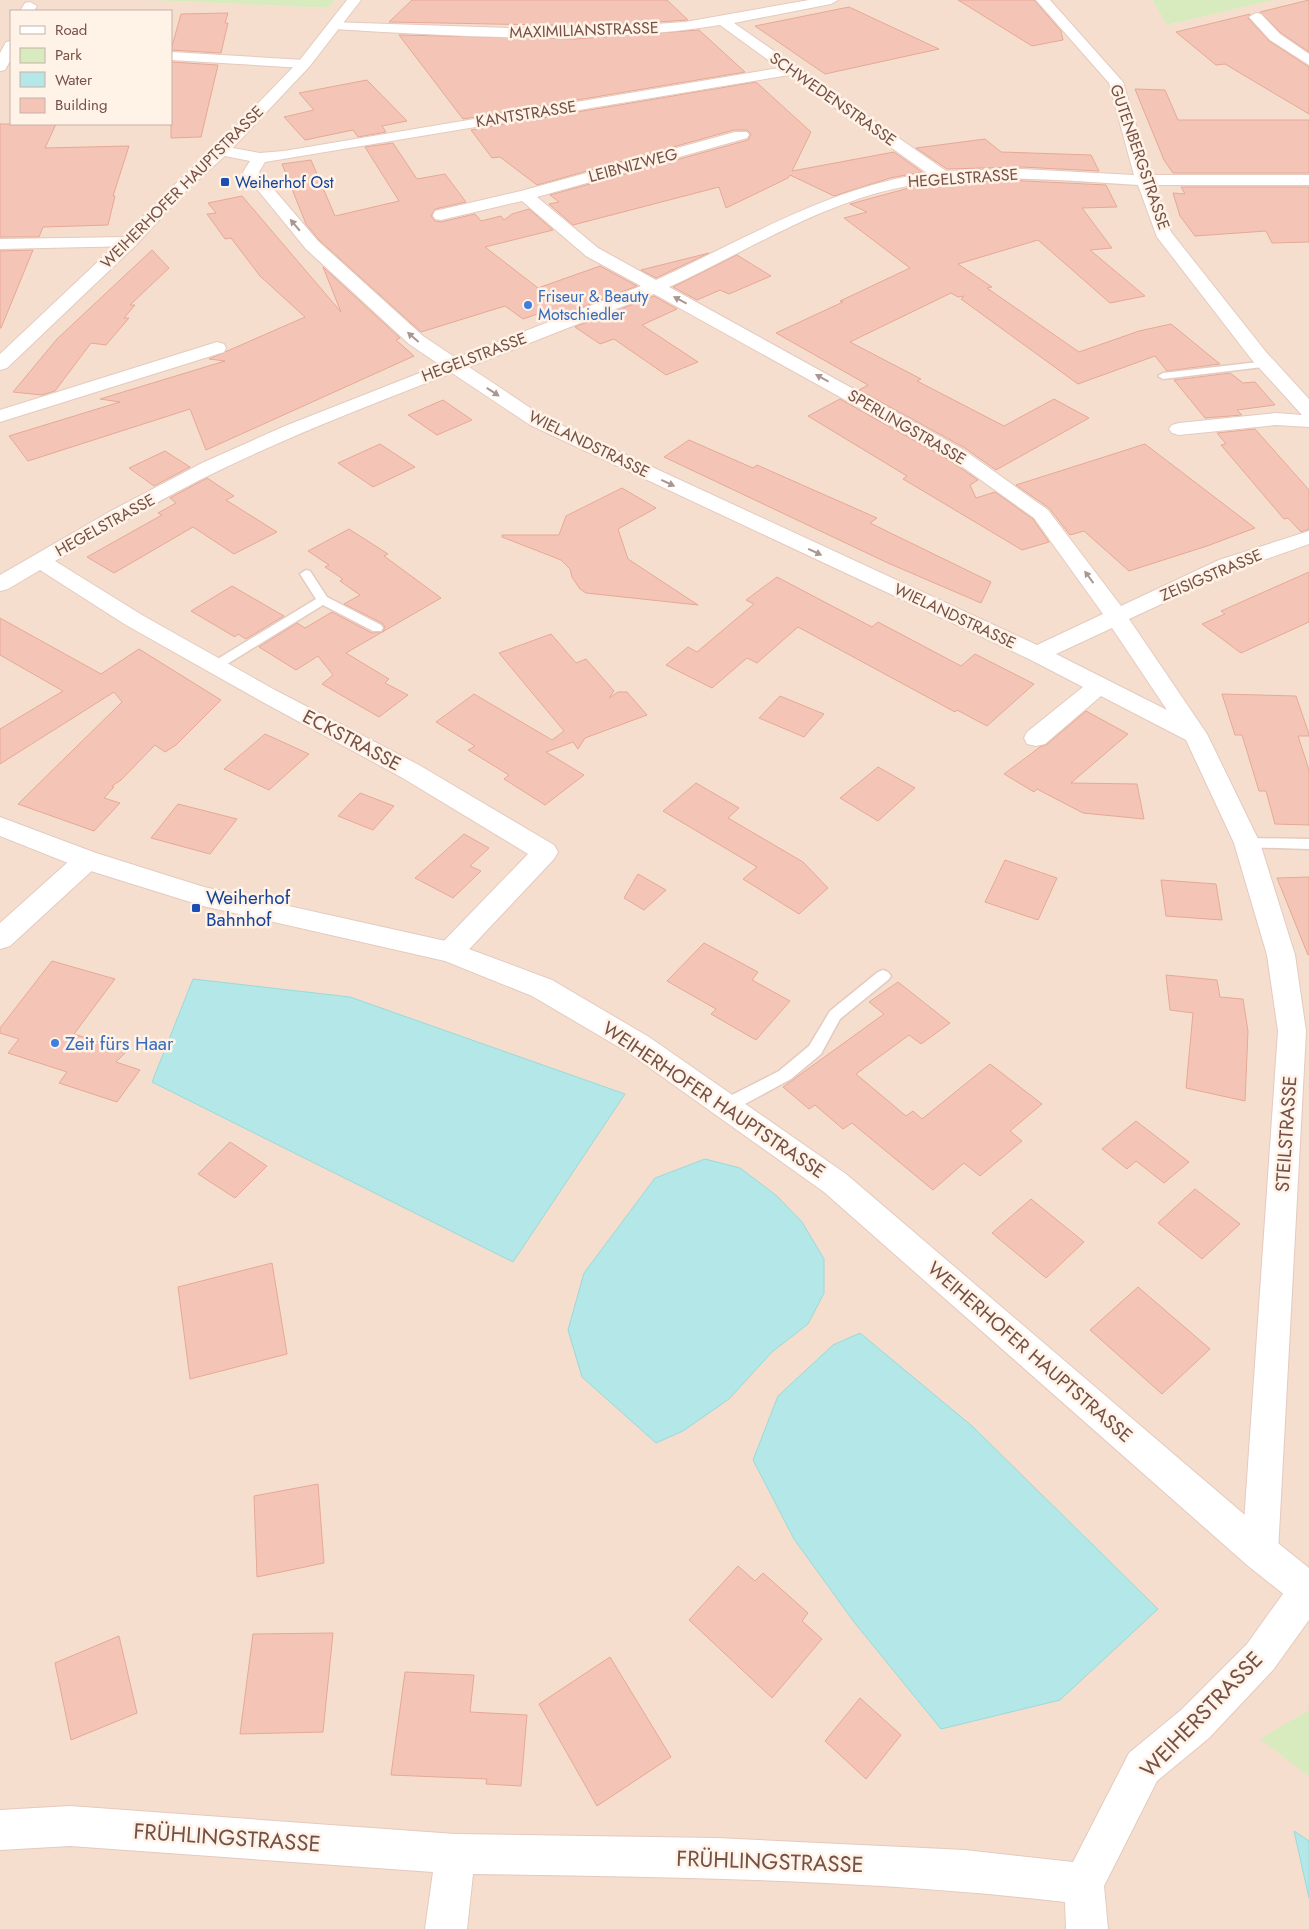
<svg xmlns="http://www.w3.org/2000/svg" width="1309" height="1929" font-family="Jost,sans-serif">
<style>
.residential{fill:#f5dece;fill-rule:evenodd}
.green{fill:#d7ebbe}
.water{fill:#b4e7e7;stroke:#9adad9}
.building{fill:#f4c5b6;stroke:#e7a896}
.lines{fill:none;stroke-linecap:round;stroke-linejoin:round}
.service-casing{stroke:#e4cabf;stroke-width:3}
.minor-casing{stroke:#e4cabf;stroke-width:2}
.tertiary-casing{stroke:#e4cabf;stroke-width:2}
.service{fill:#fff;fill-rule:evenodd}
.minor{fill:#fff;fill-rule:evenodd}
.tertiary{fill:#fff;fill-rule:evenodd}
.oneway{fill:#ac9690}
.transit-dot{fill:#1a4fb4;stroke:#fff2e7;stroke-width:2}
.shop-dot{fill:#3f7fe0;stroke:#fff2e7;stroke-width:2}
.labels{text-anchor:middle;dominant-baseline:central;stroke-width:5;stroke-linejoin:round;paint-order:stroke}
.far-street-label{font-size:16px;fill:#755046;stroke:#fff2e7}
.far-transit-label{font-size:16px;fill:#164399;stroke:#fff2e7;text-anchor:start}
.far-shop-label{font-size:16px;fill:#366cbe;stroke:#fff2e7;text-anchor:start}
.street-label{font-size:19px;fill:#755046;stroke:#fff2e7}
.transit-label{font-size:19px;fill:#164399;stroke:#fff2e7;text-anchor:start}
.shop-label{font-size:19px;fill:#366cbe;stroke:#fff2e7;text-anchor:start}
.near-street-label{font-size:22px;fill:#755046;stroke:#fff2e7}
</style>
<rect width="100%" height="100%" fill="#fdede0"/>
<path class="residential" d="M0,0H151L328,8L335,0H1152L1167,25L1274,0H1309V1929H0ZM11,11H171V124H11Z"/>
<path class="green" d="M151,0H335L328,8Z
M1152,0H1274L1167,25Z
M1309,1710V1776L1260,1739Z"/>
<path class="water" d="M193,979L350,997L625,1094L513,1262L152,1082Z
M705,1159L740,1168L777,1196L802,1222L824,1259V1293L808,1324L772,1352L729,1399L683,1431L656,1443L582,1377L568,1330L584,1273L655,1178Z
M860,1333L972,1426L1158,1609L1060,1700L941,1729L854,1622L794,1539L753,1460L778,1396L833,1345Z
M1294,1831L1309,1841V1898Z"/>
<path class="building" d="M412,0H667L688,20L597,26L389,22Z
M958,0H1034L1061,31L1063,40L1032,46Z
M1309,0V52L1281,33L1260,12Z
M849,7L939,49L825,74L755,26Z
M228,13L225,23H228L221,53L171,50L181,14Z
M1250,14L1248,18L1269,41L1309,67V114L1225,64L1216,65L1176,32Z
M699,30L745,72L463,119L399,35L576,39Z
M171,62L218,65L201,137L171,138Z
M367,80L407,121L382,126L386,132L358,137L353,130L305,140L284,117L314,110L299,93Z
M756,82L811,132L792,171L894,152L922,172L890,178L834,196L790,175L788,178L726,208L719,187L573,225L549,204L559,202L550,195L748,140L751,134L747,130H734L537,185L500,157L492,158L471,130Z
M1135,89L1165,90L1178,120H1309V173H1173L1164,160Z
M0,124H56L45,148L129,146L113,196H115L108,225L43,227L39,237H0Z
M985,139L1001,152L1091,155L1099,171L1021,167L947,169L916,148Z
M393,143L417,179L445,174L466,202L435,209L431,216L435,221L441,222L475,214L481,221L501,216L504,220L512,214L529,209L553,230L485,247L538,288L600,266L637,286L559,316L549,310L523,319L505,306L421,332L319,240L306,224L282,164L311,160L335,216L399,201L365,147Z
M1006,180L1106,185L1117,207L1082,208L1112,248L1090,250L1145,296L1110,303L1038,240L958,264L992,287L987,288L1079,352L1139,331L1171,324L1220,364L1167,371L1155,356L1078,384L961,299L964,296L958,297L951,293L850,342L921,379L917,381L1004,426L1054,399L1089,418L996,470L965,448L859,390L868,385L776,333L843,302L840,301L910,268L844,218L867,212L850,204L909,188L941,183Z
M1181,187H1309V242L1272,243L1266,231L1195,236L1180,216L1173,193L1185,194Z
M242,196L341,312L323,267L400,338L396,340L414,356L206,450L190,409L28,461L9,436L120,402L100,399L225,361L209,359L305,317L260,276L231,238L225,239L207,214L216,213L208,203Z
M33,250L1,328H0V251Z
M152,250L169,268L130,305H135L124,318H129L106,345L91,343L55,391L42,395L13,392L57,339Z
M709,253L656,278L641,270Z
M737,255L771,276L729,294L720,290L697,300L673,287Z
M654,296L677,309L642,325L698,362L666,375L614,339L600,344L575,327Z
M1230,373L1243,383L1255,382L1275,405L1237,410L1242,415L1205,418L1174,380Z
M840,399L949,460L978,480L970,485L976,498L995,492L1033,519L1049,542L1022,550L903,479L907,476L808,416Z
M443,400L472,420L437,435L408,415Z
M1255,429L1309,490V529L1301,532L1288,518L1284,519L1221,445L1226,444L1217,433Z
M689,440L753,468L757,465L877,518L870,523L991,582L981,603L888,563L664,457Z
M380,444L415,467L373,487L338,463Z
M1145,444L1255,528L1207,546L1129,571L1084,531L1070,535L1049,508L1016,485Z
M165,451L190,467L154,486L129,468Z
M207,478L234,496L226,500L277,532L234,554L193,527L114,573L87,557L162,515L158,513L176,503L170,498Z
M622,488L656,508L618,529L628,559L698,605L586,593L580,589L572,577L570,569L561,560L502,537V535H559L566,516Z
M349,529L388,554L384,556L441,598L346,653L389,679L385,683L408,695L379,717L322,684L333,675L318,656L296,670L259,647L297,623L305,628L332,612L372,633L383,632L385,627L382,623L344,604L360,595L340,581L343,579L325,567L329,565L308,551Z
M1309,572V622L1241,653L1202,624L1225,614L1221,611Z
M777,577L872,627L878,622L961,666L975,654L1034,684L987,726L957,710L955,712L798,627L757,663L747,658L712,688L666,665L688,647L697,652L754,604L746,600Z
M232,586L284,616L246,639L238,634L235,637L191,611Z
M0,618L101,674L139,649L221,700L176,745L165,752L155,745L121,780L112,786L114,787L104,798L120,803L94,831L18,804L122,702L114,692L0,764V729L63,691L0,655Z
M551,634L576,663L586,659L614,691L609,698L618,692H627L647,715L585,738L578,749L573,742L546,752L584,775L545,805L504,779L509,775L468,750L475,746L436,722L474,694L552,740L564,731L499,653Z
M1222,694L1296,696L1309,734V736H1298L1309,770V825L1275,824L1266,791H1259L1242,735H1235Z
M780,696L824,714L804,737L759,718Z
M1086,711L1128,734L1071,783L1137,784L1144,819L1083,813L1037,789L1034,792L1004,774L1040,747L1046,745Z
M265,734L309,754L269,790L224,769Z
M878,767L915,788L878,821L840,798Z
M696,783L739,808L728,818L803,862L828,888L799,914L743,879L757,867L663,811Z
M360,793L394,806L373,830L338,816Z
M178,804L237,819L210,854L151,838Z
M464,834L489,848L470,866L481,871L453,898L415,878Z
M1005,860L1057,878L1038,920L985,902Z
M638,874L666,890L644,910L624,898Z
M1309,877V954L1308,955L1277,878Z
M1161,880L1216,884L1222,920L1166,916Z
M704,943L758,972L752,980L790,1001L756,1040L711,1014L716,1009L667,981Z
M52,961L115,979L74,1034L127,1051L116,1062L140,1070L117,1102L59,1083L67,1072L8,1053L19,1039L0,1033V1028Z
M1166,975L1217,980L1220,997L1243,999L1248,1031L1245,1101L1186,1088L1193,1013L1170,1010Z
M898,982L950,1023L921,1044L909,1035L856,1074L906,1116L913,1111L922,1119L990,1064L1042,1104L1010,1131L1022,1141L980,1176L964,1163L933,1190L852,1123L843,1129L815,1105L809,1109L783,1087L884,1014L869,1002Z
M1136,1121L1189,1162L1164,1183L1136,1161L1127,1169L1102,1149Z
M230,1142L267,1166L235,1198L198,1174Z
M1195,1189L1240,1224L1202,1259L1158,1223Z
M1031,1199L1084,1242L1046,1278L992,1233Z
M272,1263L287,1354L190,1379L178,1287Z
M1138,1287L1210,1349L1162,1394L1090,1330Z
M318,1484L324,1563L257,1577L254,1496Z
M738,1566L755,1581L763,1573L808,1613L802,1621L822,1639L772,1698L689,1620Z
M333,1633L323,1732L240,1734L253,1634Z
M119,1636L137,1713L71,1740L55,1663Z
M610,1657L671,1757L597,1806L539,1704Z
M405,1672L474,1675L470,1712L527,1715L521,1786L486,1784L487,1779L391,1775Z
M860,1698L901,1735L866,1779L825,1741Z"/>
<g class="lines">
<g class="service-casing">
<path id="service" d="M1267,361L1272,364L1271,366L1163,379L1158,376L1163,373Z
M306,570L310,571L327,597L381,625L383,628L381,631H373L323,605L219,669H211L209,666L211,663L316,599L300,574Z
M1247,838L1309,839V849L1242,847L1240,843Z
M883,970L888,972L891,976L888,980L840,1019L821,1054L791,1079L732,1111L726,1113L720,1111L718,1106L720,1101L779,1071L809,1046L830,1011L878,972Z"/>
</g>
<g class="minor-casing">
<path id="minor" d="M809,0H838L831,4L734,23L946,171L1021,169L1134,175L1109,83L1036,0H1050L1123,82L1151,175H1309V185H1154L1171,232L1266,352L1309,399V427L1276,425L1179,435L1172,433L1169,429L1172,425L1179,423L1276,413L1302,415L1252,360L1157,237L1138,185C1051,180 961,170 877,193C803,214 737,256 669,287L964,450L1048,510L1121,606L1219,560L1309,531V544L1235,570L1129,619L1207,734L1260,843L1295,955L1306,1031L1278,1552L1273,1565L1260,1570L1247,1565L1242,1552L1278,1031L1267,955L1234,843L1186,740L1101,696L1045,744L1036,746L1027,744L1024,738L1027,732L1083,687L1029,659L530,425L452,373C373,404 294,434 218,471C162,498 109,530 55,561L142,615L275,690L419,765L554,845L558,852L554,859L460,959L450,962L440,959L436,952L440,945L528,854L401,777L259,700L126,625L40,570L8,589L0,591V575L111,511L202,463L285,426L440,365L409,344L306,249L243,172L250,161L215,154L213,151L215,148L221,146L260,153L284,151L779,68L720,25C593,45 463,37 335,29L330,28L328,25L330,22L510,28H597L685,22ZM789,75L927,173C828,188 745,239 656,280L598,248L537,197L747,138L749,135L747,132H735L521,191L435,211L433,215L435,219L441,220L522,201L586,256L641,286L456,358L423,336L318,241L259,172L265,162ZM654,294L950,458L1034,518L1103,614L1037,645L544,417L469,367ZM1112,628L1167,710L1056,654Z
M30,2L37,6L34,11H20L25,3Z
M1256,13L1261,14L1280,34L1309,54V65L1270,40L1249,17Z
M11,41V59L5,70L0,71V53L6,42Z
M171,52L304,60L311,64L304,68L171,60Z
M129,237L135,238L138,242L135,246L0,249V239Z
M217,342L224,344L226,348L224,352L0,422V410Z
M87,851L96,853L100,860L96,867L10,946L0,949V923L78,853Z
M1309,1572V1620L1273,1670L1209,1738L1157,1781L1104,1886L1108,1929H1066L1065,1902C868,1879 670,1877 473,1874L467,1929H425L433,1872L70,1846L0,1850V1810L70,1806L455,1834L716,1838L965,1850L1073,1862L1129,1753L1181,1710L1247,1644L1295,1577Z"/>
</g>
<g class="tertiary-casing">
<path id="tertiary" d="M347,0H361L309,67L227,154L184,193L135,246L7,368L0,370V354L123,238L172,187L215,148L299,61Z
M0,817L96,853L204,887L450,942L552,980L649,1037L846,1174L1273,1539L1309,1568V1609L1296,1604L1247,1565L824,1192L629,1053L532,996L445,961L203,906L78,867L0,836Z"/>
</g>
<use href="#service" class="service"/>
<use href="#minor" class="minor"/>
<use href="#tertiary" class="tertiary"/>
</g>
<defs><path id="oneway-solid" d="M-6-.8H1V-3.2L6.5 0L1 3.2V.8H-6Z" transform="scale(1.25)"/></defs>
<g class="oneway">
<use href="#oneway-solid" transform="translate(295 225) rotate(-130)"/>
<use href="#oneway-solid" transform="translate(680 300) rotate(-152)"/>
<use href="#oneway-solid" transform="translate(413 337) rotate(-139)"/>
<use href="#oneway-solid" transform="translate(822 378) rotate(-151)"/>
<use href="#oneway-solid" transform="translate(493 392) rotate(33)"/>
<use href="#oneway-solid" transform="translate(668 483) rotate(25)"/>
<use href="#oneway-solid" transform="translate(815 552) rotate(25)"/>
<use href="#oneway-solid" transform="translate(1089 577) rotate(-126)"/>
</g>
<g class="transit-dot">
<rect x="220" y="177" width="10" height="10" rx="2.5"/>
<rect x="191" y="903" width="10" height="10" rx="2.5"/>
</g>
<g class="shop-dot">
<circle cx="528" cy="305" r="5"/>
<circle cx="55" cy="1043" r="5"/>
</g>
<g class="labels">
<g class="far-street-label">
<text transform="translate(584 30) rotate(-2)">MAXIMILIANSTRASSE</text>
<text transform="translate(833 99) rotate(35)">SCHWEDENSTRASSE</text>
<text transform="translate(526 114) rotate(-9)">KANTSTRASSE</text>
<text transform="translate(1140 157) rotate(71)">GUTENBERGSTRASSE</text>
<text transform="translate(633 165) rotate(-15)">LEIBNIZWEG</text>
<text transform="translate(963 178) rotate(-4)">HEGELSTRASSE</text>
<text transform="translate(182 187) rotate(-45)">WEIHERHOFER HAUPTSTRASSE</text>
<text transform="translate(474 357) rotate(-21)">HEGELSTRASSE</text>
<text transform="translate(907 427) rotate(30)">SPERLINGSTRASSE</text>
<text transform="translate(589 444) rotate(26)">WIELANDSTRASSE</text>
<text transform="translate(105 525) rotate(-29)">HEGELSTRASSE</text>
<text transform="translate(1211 575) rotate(-23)">ZEISIGSTRASSE</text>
<text transform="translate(955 616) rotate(25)">WIELANDSTRASSE</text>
</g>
<g class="far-transit-label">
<text x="235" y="182">Weiherhof Ost</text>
</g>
<g class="far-shop-label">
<text x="538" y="296">Friseur &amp; Beauty<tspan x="538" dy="18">Motschiedler</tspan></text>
</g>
<g class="street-label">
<text transform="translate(352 740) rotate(28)">ECKSTRASSE</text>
<text transform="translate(714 1100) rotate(34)">WEIHERHOFER HAUPTSTRASSE</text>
<text transform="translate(1286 1134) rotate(-86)">STEILSTRASSE</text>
<text transform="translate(1030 1352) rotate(41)">WEIHERHOFER HAUPTSTRASSE</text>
</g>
<g class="transit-label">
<text x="206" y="897">Weiherhof<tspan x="206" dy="22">Bahnhof</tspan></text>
</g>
<g class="shop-label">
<text x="65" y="1043">Zeit fürs Haar</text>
</g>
<g class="near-street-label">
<text transform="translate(1201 1714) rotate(-46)">WEIHERSTRASSE</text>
<text transform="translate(227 1837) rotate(4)">FRÜHLINGSTRASSE</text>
<text transform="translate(770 1861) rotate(2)">FRÜHLINGSTRASSE</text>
</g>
</g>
<rect x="10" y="10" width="162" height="115" fill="#fff2e7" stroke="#c8b1a7"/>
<rect x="20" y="26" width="25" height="8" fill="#ffffff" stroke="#c8b1a7"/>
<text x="55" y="35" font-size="15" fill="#755046">Road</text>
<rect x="20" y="48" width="25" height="15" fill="#d7ebbe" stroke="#c8b1a7"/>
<text x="55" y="60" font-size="15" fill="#755046">Park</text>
<rect x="20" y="72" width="25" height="15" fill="#b4e7e7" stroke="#c8b1a7"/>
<text x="55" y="85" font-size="15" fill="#755046">Water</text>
<rect x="20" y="98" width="25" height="15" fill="#f4c5b6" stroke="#c8b1a7"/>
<text x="55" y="110" font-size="15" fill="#755046">Building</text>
</svg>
